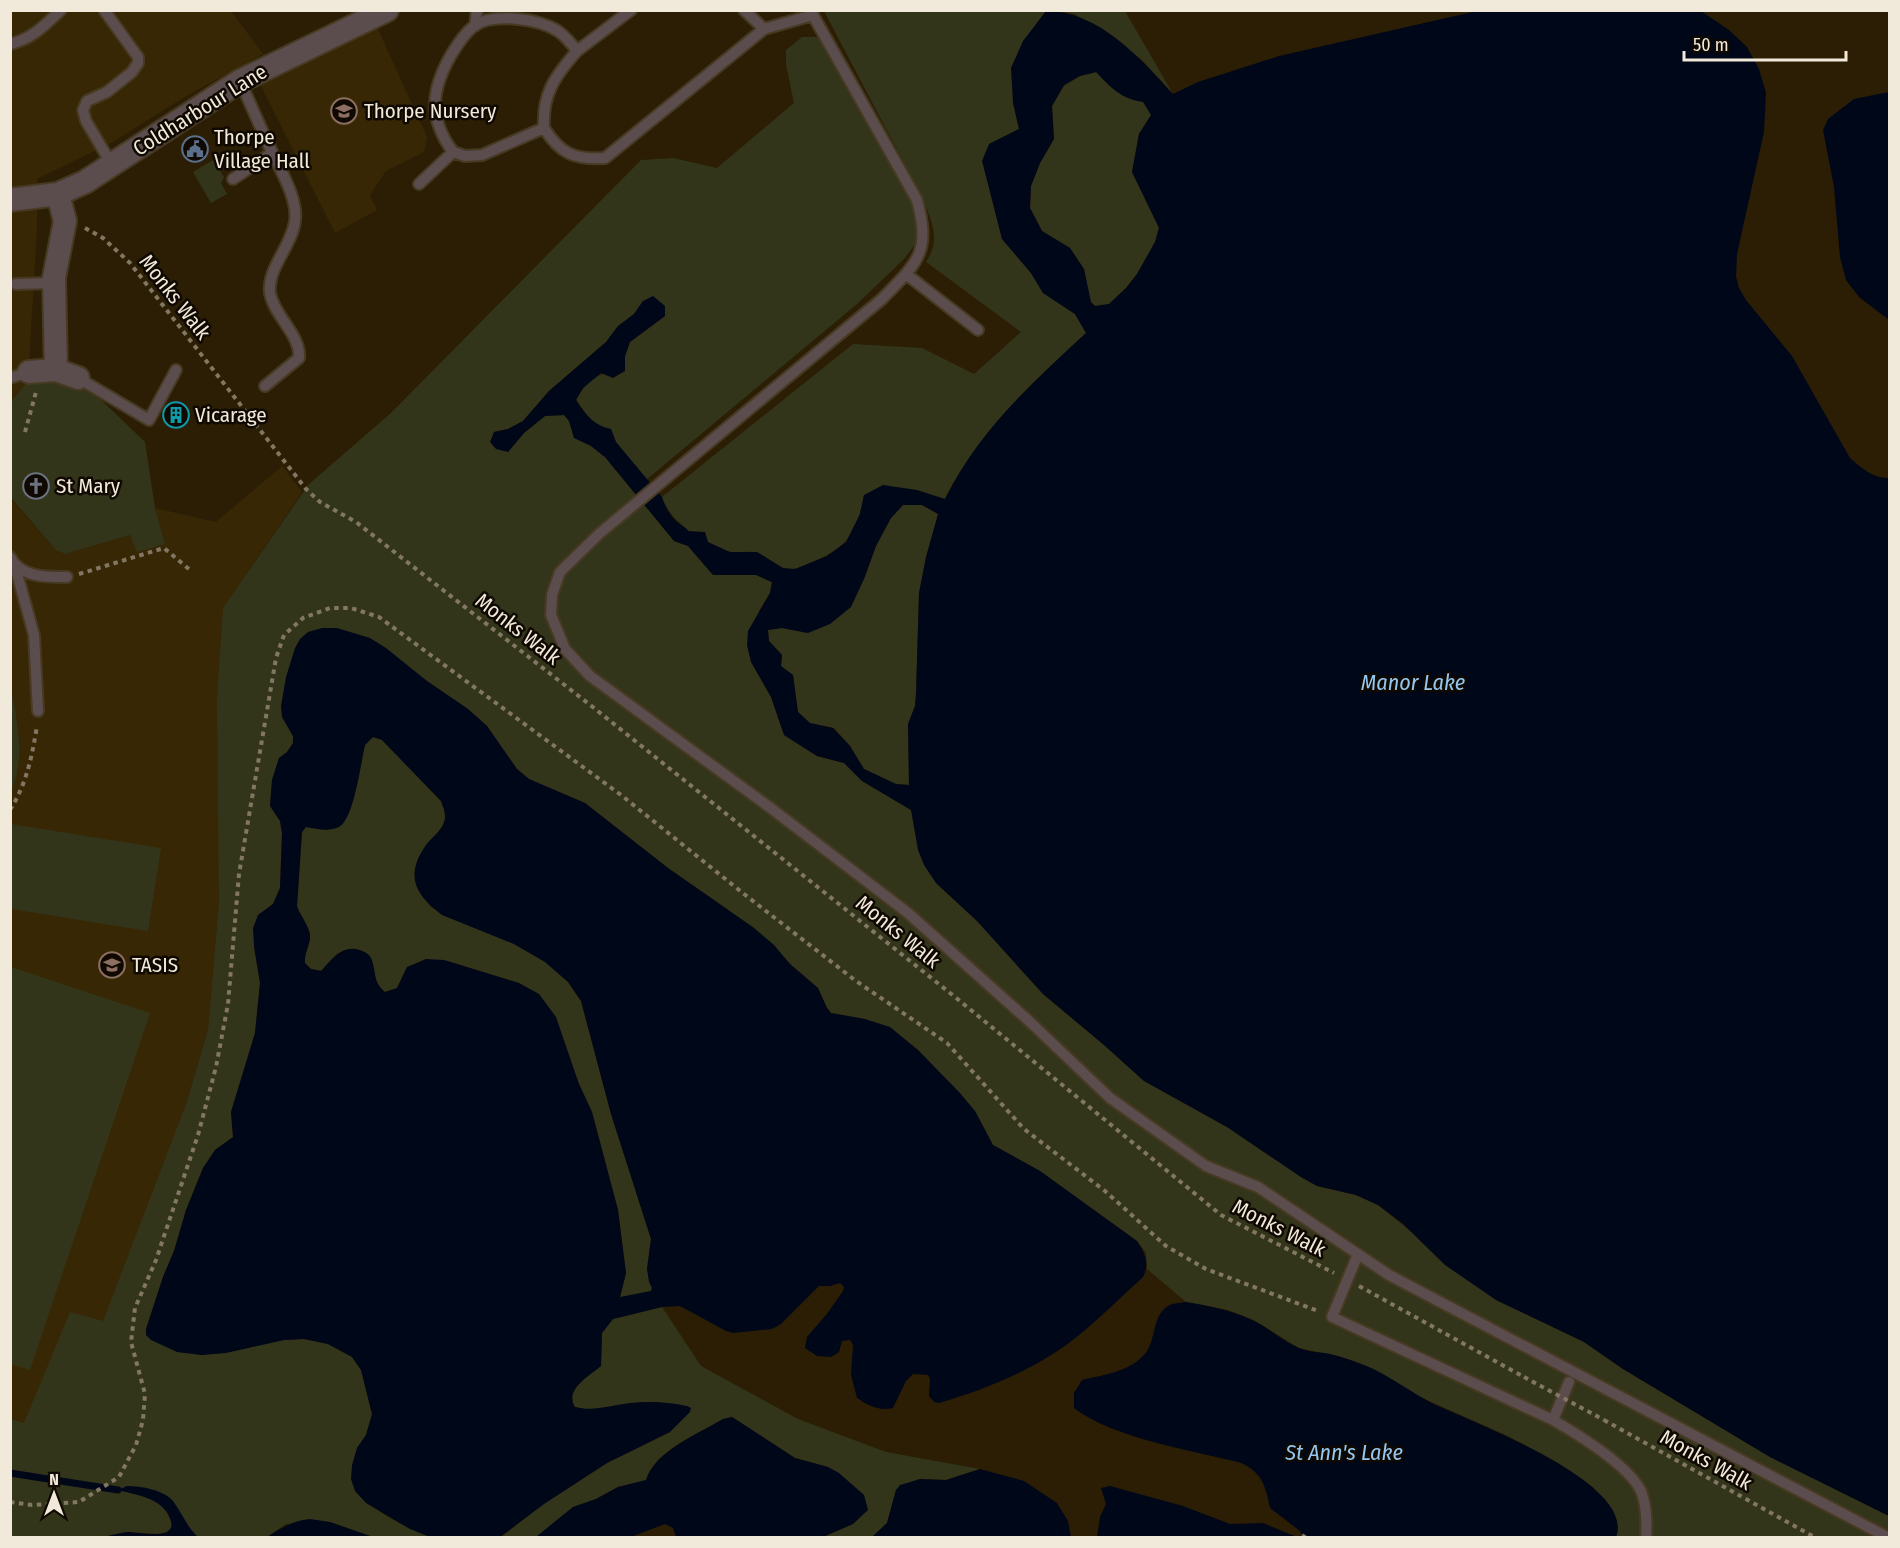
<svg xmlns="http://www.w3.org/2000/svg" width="1900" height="1548" font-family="'Fira Sans Condensed',sans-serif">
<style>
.built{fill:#382704}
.green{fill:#33351b}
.water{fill:#000719;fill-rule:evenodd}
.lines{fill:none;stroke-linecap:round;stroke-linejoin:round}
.stream{stroke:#000719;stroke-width:7}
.service-casing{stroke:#473a22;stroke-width:14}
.minor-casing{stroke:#473a22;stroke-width:26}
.path{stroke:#827762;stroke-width:4;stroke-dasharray:4.5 4.5;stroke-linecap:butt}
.service{stroke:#5b4c4d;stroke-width:10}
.minor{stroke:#5b4c4d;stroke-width:22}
.path-bridge{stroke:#827762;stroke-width:4;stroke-dasharray:4.5 4.5;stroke-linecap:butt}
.labels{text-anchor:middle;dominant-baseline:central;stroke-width:5;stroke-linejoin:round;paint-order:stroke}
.street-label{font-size:21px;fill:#f1e9da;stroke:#0f0902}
.poi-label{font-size:21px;fill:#f1e9da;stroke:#0f0902;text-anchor:start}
.water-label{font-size:22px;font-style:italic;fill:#93c7f1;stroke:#0f0902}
</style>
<rect width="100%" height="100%" fill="#2b1e04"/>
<path class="built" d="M11,11H231L263,54L183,98L111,143L37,179V228L28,381L11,403Z
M377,27L427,137L424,152L386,171L370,195L377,210L335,233L260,84Z
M282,466L302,492L223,609L219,901L208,1030L186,1104L103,1322L10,1473V498L56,550L65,554L130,535L165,544L155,508L216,522Z"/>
<path class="green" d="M824,11H1046L1037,24L1013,103L1019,129L989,144L995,208L1002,239L1031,273L1043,293L1075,314L1086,333C1030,385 980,430 944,500L917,490L864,495C856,535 847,548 810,563C801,567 793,571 783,568C773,565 765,554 755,552C747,551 739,553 732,552C707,548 669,521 662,497L853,344L922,348L974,374L1021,332L926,262C941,240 932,223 924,201Z
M1059,11H1125L1173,94L1141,59L1075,14Z
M802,37H818L912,202L918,221L916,243L904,259L857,304L646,480L616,442L611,429C594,426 585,414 576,399C591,376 598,373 625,371V356L630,342L665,316L643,301L634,314L618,326L606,342L549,391L523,421L508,429L494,432L508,452L524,433L545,416L564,415L569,421L574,437L591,446L605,457L674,541L688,546L713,575H756L772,582L770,593L759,611L751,662L771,697L784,735L817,756L844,763L862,781L911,810L936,883L977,921L1043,994L1104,1045L1144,1081L1227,1127L1301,1177L1317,1186L1356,1195L1378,1205L1496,1300L1584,1342L1623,1369L1770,1457L1889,1516V1537H1616L1618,1531L1593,1487L1558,1463L1508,1436L1429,1401L1336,1356L1299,1348L1254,1320L1228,1310L1186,1302L1147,1269L1146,1253L1137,1241L1040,1171L993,1145L975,1111L918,1050L865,1019L831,1013L827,1008L818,988L790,964L754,928L668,868L585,803L529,779L517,769L487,726L468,709L427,681L282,717L293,736V743L287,752L279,758L272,780L270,806L280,821L282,833L280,888L273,904L258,915L254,947L260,983L255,1033L231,1112L233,1137L215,1150L203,1168L186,1210L174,1251L163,1277L146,1329L177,1352L202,1355L284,1340L304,1339L328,1344L352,1357L361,1370L372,1414L366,1435L357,1448L355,1491C375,1512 403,1526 430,1537H373L330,1522L286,1524L267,1537H198L166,1511L172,1523V1527L167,1532L158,1534L126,1532L104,1538L11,1537L10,1419L24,1423L70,1312L103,1321L186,1104L208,1030L219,901L217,699L223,608L308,485L391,413L641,160L673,158L717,168L794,103L786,64V50Z
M1097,72C1110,88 1122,99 1144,102L1151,115L1139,134L1132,172L1159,227L1155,242L1137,274L1126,288L1109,304L1095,306L1090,302L1084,269L1070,248L1042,231L1030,208L1031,186L1040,163L1054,139L1052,106L1064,86L1080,76Z
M213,160L224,177L221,183L227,194L211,203L193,172Z
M60,380L95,394L145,442L155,508L165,544L137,552L130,535L65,554L56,550L11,498L10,403L28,381Z
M903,505H922L939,514L926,557L919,593L916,694L915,706L908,724L909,785L896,784L864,769L850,746L834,728L810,723L798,712L793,675L781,666L782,655L769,641L768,630L782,628L808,633L864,579L876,546L891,518Z
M10,682C16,718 27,756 11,791Z
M373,737L382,740L441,801L444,809L445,817L443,826L426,846L422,896L432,908L514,944L546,962L568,982L581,1001L611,1114L651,1239L647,1269L652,1288L651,1291L620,1298L626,1273L618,1210L592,1112L579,1084L519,983L444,960L407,967L397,988L385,992L377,985L370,957L338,953L322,971L311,969L305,963C304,954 309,947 310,938C311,928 300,916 297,906L302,832L306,827L327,830L350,810L365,745Z
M11,824L161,848L148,931L11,909Z
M11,967L150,1013L30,1370L10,1364Z
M662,1307L701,1366L798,1419L886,1452L980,1469L946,1480L920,1479L896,1490L887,1523L872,1537H823L853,1524L867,1510L864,1495L828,1467L795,1458L732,1417L723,1419C698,1434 654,1451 646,1480L618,1487L596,1499L573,1507L536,1537L500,1538L543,1504L607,1463L670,1432L660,1402L630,1403L589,1410L575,1407C564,1390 588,1376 601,1366L602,1333L613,1319Z"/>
<path class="water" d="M1046,11C1099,11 1140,58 1173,94L1198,82L1279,56L1477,11H1701L1729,30L1747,47L1759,69L1766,93L1764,132L1737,254L1736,277L1739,288L1746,300L1792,356L1850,458C1861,468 1874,479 1889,478V1516L1770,1457L1623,1369L1584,1342L1496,1300L1445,1265L1402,1223L1378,1205L1356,1195L1317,1186L1301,1177L1227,1127L1144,1081L1104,1045L1043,994L977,921L936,883L924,865L918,850L911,810L862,781L844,763L817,756L784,735L771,697L751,662L747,645L748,631L770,593L772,582L756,575H713L688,546L674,541L605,457L591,446L574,438L569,421L564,415L545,416L524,433L508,452L496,449L490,442L494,432L508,429L523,421L549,391L606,342L618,326L634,314L643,301L653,296L665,306V316L630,342L625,356V371L613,378L601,373L583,388L576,400C585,414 594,426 611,429L616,442L662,497C665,506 669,514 676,521C680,525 685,526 688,531L705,532L708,542L730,552H757L783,568L795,569L827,556L846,542L860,514L864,495L883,485L917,490L945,499C979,430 1031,384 1086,333L1075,314L1043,293L1031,273L1002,239L982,161L989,144L1019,129L1013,103L1011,68L1023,41ZM1096,72C1110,87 1122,99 1143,102L1151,115L1139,134L1132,172L1159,228L1155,242L1137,274L1126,288L1109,304L1095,306L1091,302L1084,269L1070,248L1042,231L1030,208L1031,186L1040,163L1054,139L1052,106L1064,85L1080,76ZM903,505H922L938,514L926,557L919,593L916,694L915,706L908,724L909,785L896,784L864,769L850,746L833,728L810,723L798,712L793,675L781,666L782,655L769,641L768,630L782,628L808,633L830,624L851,607L864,579L876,546L891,518Z
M1889,92H1890L1889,320L1859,297L1846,280L1840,257L1834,187L1823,130L1828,119L1854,99Z
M322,628H337L370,638L386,648L427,681L468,709L487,726L517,769L529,779L585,803L668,868L754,928L774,945L790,964L818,988L827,1008L831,1013L865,1019L890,1027L918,1050L960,1093L975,1111L993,1145L1040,1171L1137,1241C1145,1253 1150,1263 1143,1277C1123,1295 1104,1314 1084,1331C1043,1366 990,1388 939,1403L934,1402L929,1396L930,1379L928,1375L913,1374L906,1381L893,1408C878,1411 869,1406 857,1398L851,1375L853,1345L850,1340L842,1341L839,1352L831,1357L817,1356L805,1348L807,1337L826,1315L843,1291L844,1287L840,1283L830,1286H819L781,1324L772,1329L733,1333L726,1331L680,1306L662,1307L613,1319L602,1333L601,1366C589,1376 564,1390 575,1407C594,1412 611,1405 631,1403C650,1401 668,1402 687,1406L691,1408L690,1412L670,1432L607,1463L544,1504L500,1537H430L410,1529L366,1503L355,1491L351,1479L352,1465L357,1448L366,1435L372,1414L361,1370L352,1357L328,1344L304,1339L284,1340L226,1353L202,1355L177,1352L151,1340L146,1335V1329L163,1277L174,1251L186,1210L203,1168L215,1150L233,1137L231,1112L255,1033L260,983L254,946L253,928L258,915L273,904L280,888L282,833L280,821L270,806L272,780L279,758L287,752L293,743V736L282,717L281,706L286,677L295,648L300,639L308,632ZM373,737L382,740L441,801C443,807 446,813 445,819C443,830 432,837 426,845C405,875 414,894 442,915L514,944L545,962L568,982L581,1001L611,1114L651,1239L647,1269L649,1282L652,1288L651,1291L620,1297L626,1273L618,1210L592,1112L579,1084L556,1017L539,994L519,983L444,960L426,959L407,967L397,988L385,992C372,981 377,972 371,958C369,954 365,952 360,950C342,944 332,959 321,971L311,969L305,963C304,954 309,947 310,938C311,928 300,916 297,906L302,832L306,827C317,829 329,832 339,827C354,819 361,762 365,745Z
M1186,1302C1209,1306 1231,1310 1252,1320C1268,1327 1282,1341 1299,1348C1308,1352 1320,1352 1330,1354C1343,1357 1357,1362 1369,1367C1389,1376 1408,1390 1428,1401C1465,1420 1637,1481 1616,1537H1097L1100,1517L1106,1504L1101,1488L1110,1486L1183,1506L1230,1524L1263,1523L1297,1537L1302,1535L1300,1531L1270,1508C1266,1487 1262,1472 1241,1463C1192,1450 1114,1439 1074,1408V1393L1082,1380C1102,1375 1128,1372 1143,1356C1157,1343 1151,1316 1168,1306C1172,1303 1181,1303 1186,1302Z
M732,1417L795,1458L828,1467L839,1473L864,1495L868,1510L853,1524L823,1537H676L673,1528L665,1524L631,1537H536L573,1507L596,1499L618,1487L646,1480C655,1451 698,1434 723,1419Z
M980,1469L1024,1481L1057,1503L1068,1521L1071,1537H872L887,1523L896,1490L900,1485L920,1479L946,1480Z
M127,1486C141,1486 164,1490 173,1501C182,1513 187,1527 198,1537H104C111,1535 119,1533 127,1532C141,1532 184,1543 168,1514C158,1497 135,1495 118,1490Z
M310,1519L330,1522L373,1537H267C281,1528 292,1521 310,1519Z"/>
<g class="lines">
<path class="stream" d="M10,1473L118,1490"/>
<g class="service-casing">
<path id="service" d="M104,10L138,57V63L132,72L107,92L87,101L83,110L86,121L112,165
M744,10L764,29
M810,10L917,200C931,253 918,262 882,299L600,533L560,572L552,595L551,615L565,649L590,676L772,809L908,913L1029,1021L1110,1098L1206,1166L1258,1187L1389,1275L1889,1538
M475,26L477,10
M10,44C32,39 45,25 61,10
M240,81C251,105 261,129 272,152C281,171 298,199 295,221C292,246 267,268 270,293C274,316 301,335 299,358L265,386
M544,128C542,94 555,76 577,51
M453,152C428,118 431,90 451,55C457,45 465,33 474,26C493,12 539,19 558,31C566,37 571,43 577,51L631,10
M233,179L272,153
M419,184L453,152L465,156L482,155L544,128C560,154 575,160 605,158L764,29L813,15
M906,274L978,330
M16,284L54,283
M10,378L29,372
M78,378L149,420L176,370
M10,557C21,578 47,577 67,577
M15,566L34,635L38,711
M1358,1254L1332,1317L1553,1420C1577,1434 1629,1466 1641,1491C1647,1506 1647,1522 1646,1538
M1553,1420L1569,1382"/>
</g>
<g class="minor-casing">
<path id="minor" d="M10,200L58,194L85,182L240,81L387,10
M56,370L54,278L65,221L58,194
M29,372L56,370L78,378"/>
</g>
<path class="path" d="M85,228L103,238L130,263L306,489L320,502L356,522L594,708L955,997L1221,1215L1334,1273
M25,432L36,392
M79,574L164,548L190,570
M10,810C27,783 32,756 37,726
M1359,1286L1524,1377
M1604,1420L1816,1538
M10,1502L32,1505L79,1502L119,1477L136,1445L143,1420L145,1394L131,1342L135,1308L156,1260L198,1135L216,1067L228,1004L239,874L276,658L284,635L303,618L330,608H351L379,617L621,795L744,894L856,981L947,1043L1024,1129L1105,1191L1166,1246L1206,1269L1318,1311
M1302,1535L1306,1538"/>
<use href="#service" class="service"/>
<use href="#minor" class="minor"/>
<path class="path-bridge" d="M1524,1377L1604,1420"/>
</g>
<defs>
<g id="school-ring" transform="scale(1.35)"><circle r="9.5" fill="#0f0902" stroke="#8d6e63" stroke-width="1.5"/><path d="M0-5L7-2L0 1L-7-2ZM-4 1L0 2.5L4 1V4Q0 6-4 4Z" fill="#8d6e63"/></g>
<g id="civic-ring" transform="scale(1.35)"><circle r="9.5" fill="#0f0902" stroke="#5c6f8a" stroke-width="1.5"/><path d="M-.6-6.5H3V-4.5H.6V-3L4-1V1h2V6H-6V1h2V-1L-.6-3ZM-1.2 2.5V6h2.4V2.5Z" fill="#5c6f8a"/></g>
<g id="building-ring" transform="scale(1.35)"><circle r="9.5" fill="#0f0902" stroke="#0f9aa8" stroke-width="1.5"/><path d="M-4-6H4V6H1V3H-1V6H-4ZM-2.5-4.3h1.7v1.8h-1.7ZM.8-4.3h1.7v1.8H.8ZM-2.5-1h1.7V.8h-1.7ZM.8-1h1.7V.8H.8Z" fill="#0f9aa8"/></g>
<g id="church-ring" transform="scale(1.35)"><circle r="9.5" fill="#0f0902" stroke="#6b7280" stroke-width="1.5"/><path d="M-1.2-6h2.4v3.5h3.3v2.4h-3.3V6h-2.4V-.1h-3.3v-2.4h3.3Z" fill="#6b7280"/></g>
</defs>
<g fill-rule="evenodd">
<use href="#school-ring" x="344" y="111"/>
<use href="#civic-ring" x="195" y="149"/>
<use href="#building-ring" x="176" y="415"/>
<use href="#church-ring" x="36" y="486"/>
<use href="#school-ring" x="112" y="965"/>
</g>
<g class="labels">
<g class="street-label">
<text transform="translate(200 110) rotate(-32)">Coldharbour Lane</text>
<text transform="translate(175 297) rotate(52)">Monks Walk</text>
<text transform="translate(518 629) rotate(38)">Monks Walk</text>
<text transform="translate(898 932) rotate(39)">Monks Walk</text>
<text transform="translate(1279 1228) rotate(27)">Monks Walk</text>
<text transform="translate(1706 1460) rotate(29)">Monks Walk</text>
</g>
<g class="poi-label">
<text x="364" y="111">Thorpe Nursery</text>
<text x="214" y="137">Thorpe<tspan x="214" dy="24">Village Hall</tspan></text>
<text x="195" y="415">Vicarage</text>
<text x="56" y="486">St Mary</text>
<text x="132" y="965">TASIS</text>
</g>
<g class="water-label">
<text x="1413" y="682">Manor Lake</text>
<text x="1344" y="1452">St Ann's Lake</text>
</g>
</g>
<rect width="1900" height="1548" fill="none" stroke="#f1e9da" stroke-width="24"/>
<g transform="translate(54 1494)" stroke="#0f0902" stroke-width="4.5" paint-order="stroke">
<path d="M0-4.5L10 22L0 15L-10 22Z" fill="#f1e9da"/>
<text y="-9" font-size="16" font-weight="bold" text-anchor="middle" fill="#f1e9da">N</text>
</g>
<path d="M1684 51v9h162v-9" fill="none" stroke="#f1e9da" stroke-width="3"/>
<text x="1693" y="51" font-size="18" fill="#f1e9da" stroke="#0f0902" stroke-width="4.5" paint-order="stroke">50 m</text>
</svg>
